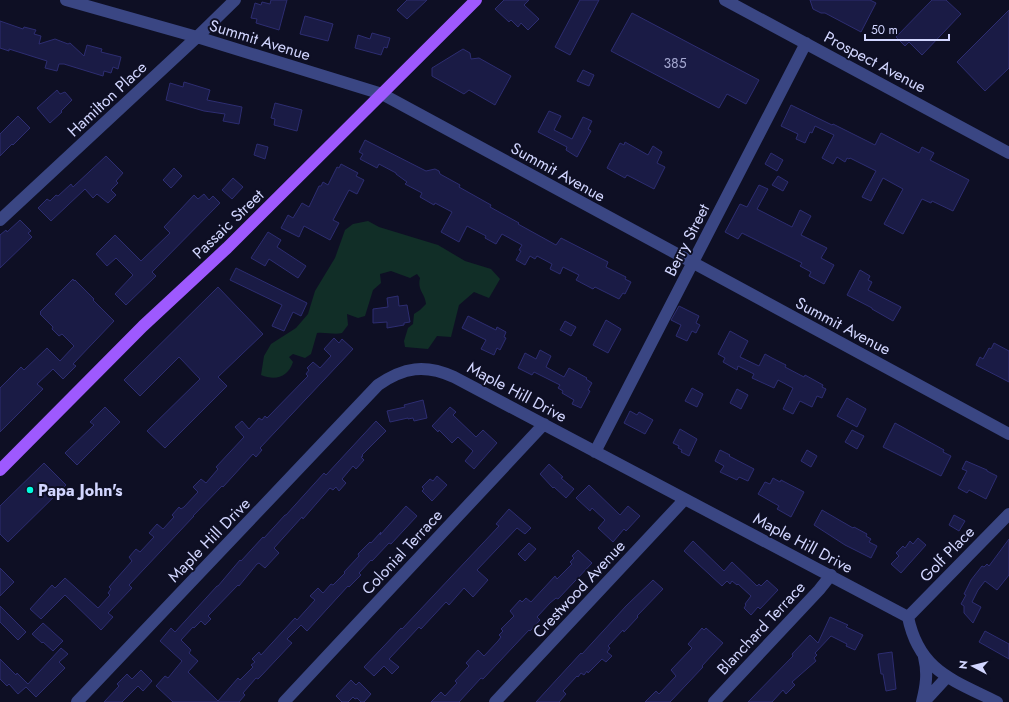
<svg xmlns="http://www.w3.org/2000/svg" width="1009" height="702" font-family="Jost,sans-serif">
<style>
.green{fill:#112e27}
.building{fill:#1a1b45;stroke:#2d2d71}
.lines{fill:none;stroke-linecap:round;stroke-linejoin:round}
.minor{stroke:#3a4683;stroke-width:12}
.major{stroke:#9e59fe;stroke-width:12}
.poi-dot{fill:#01fbe0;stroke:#0e0f24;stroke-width:1.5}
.labels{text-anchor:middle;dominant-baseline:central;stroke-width:4;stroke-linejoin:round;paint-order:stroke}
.number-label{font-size:14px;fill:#a4a7d0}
.street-label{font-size:16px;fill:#d2d6ff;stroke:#0e0f24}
.poi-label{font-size:16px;font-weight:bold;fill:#d2d6ff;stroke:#0e0f24;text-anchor:start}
</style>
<rect width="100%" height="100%" fill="#0e0f24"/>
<path class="green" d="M368,221L379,227L438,245L465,261L491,269L500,279L489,298L474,292L459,305L451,337L437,336L428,349L405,347L404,341L408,328L413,324L414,314L420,310L426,304C425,293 417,291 420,278L417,274L410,278L391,271L380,274L381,283L373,290L365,316L358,318L347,314L348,325L342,333C334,335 326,332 317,333L311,354L305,358L293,354L289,357L293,362C288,377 276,381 261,375L264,356L271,344L296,328L308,314L315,291L335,258L345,230L353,224Z"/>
<path class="building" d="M271,0H287L279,30L256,23L257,19L251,18L255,3L261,5L262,2L270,4Z
M407,0H427L407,19L397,10Z
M504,0H529L524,5L539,19L528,30L521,23L518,27L511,20L509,22L495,9Z
M580,0H599L570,55L555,47Z
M810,0H870L876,3L861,32L825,13H821L813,9Z
M932,0H946L961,14L922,55L909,42L905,46L896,37Z
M1009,10V68L985,91L957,62Z
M632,13L759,80L746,104L727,94L719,108L611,51Z
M305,16L333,24L328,41L300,34Z
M0,21L23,29L24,27L36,30L34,34L41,36L39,44L55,39L68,44L70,43L84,56L87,45L102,49L101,52L121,57L118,69L113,67L111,73L104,71L103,76L64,64H59L57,71L45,68L47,61L9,49V51L0,48Z
M372,33L390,38L387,48L384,47L381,55L355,48L358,35L370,39Z
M463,49L470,53L471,59L479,58L511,76L495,105L469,90L464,94L432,76V68Z
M583,70L594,75L589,86L577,81Z
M184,82L210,90L207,100L242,107L239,124L223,121L225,114L204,111L166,100L170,83L183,87Z
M57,90L60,94L65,92L72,100L61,111L62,112L50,123L37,108Z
M275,103L302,110L297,131L274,125L275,119L271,118Z
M791,105L832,125L833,124L875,145L881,133L919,153L922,147L934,153L930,160L969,180L953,211L932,201L931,203L922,199L903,234L884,224L903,189L883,178L871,201L862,197L876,171L850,158L849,159L847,158L845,162L837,157L833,164L822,158L834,135L815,126L812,133L810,132L805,143L796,139L798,134L781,126Z
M549,111L561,116L554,130L572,139L583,117L592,121L588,129L591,131L577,157L566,150L567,147L538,132Z
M18,116L30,128L13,145L12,144L0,156V134Z
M365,140L426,171L435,169L439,171L440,174L460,185L459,187L491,205L490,207L519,223L518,224L556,245L561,238L608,262L606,267L626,277L625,279L631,282L625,294L623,293L619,299L595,287L593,289L576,280L579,275L563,267L560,274L550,269L552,264L537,256L535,259L530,256L525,265L516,260L521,251L519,250L522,245L502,234L496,244L485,238L486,236L467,226L459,242L441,232L452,212L435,203L434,205L420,197L422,193L405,184L407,182L396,174V173L379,164L377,168L360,159L363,154L359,152Z
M625,142L648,155L653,146L662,152L657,163L665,167L654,189L627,175L625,178L607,168L620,143L624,145Z
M257,144L268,147L265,159L254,155Z
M771,153L783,160L777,171L765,164Z
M106,156L123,173L116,181L118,183L111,190L116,195L108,203L97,194L93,198L85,189L51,221L38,208L47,199L50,201L56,195L58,196L71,184L73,187Z
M341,164L358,173L356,176L364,180L357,194L349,190L333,220L339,223L330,240L304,226L299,237L281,228L288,215L293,218L302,203L309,207L319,186H321L323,182L328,185L337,167L339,168Z
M174,168L182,176L171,188L163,180Z
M778,176L788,182L783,191L772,185Z
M233,178L243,187L232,199L222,190Z
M759,185L768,189L757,209L792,227L800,210L811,216L801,235L827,248L821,258L834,265L824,284L809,276L811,272L800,266L802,263L742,233L738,239L725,232L740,204L747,207Z
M204,194L209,200L213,196L220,203L152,272L156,276L126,305L115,294L133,275L116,258L107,266L96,254L115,235L141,261L170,233L164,227L194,195L198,199Z
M20,220L31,231L28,233L32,237L0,268V235L6,230L7,232Z
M268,232L281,240L277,247L306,266L298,278L269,259L265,266L251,258Z
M236,268L307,303L301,316L293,312L284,331L272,326L282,305L230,280Z
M860,270L870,276L868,280L872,282L868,290L901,307L893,321L872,309V308L847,295Z
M73,279L74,281L75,280L94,299L93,300L114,321L73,364L76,366L63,379L53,369L37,384L43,389L0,432V388L21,367L24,370L47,348L60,361L74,346L62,334L59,336L52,329L53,327L40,314L41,313L40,312Z
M218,287L263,334L218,377L227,386L165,448L147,431L200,379L179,357L140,396L124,380Z
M398,296L399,306L407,305L410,322L404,323V325L387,328V322L373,323V309L388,307L387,298Z
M679,306L699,316L696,323L700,325L696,333L692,331L687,341L676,336L681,325L671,320Z
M468,316L496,330L497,327L506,332L504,337L506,338L500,350L497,348L494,355L481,349L486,340L462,328Z
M606,320L621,329L608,353L593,345Z
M565,321L576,327L571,336L560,330Z
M730,331L748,341L740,357L759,366L765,354L772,358L786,365L785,367L804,377L805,375L823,385L822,387L826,389L822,398L817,396L812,407L800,401L793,414L783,409L793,388L778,380L774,388L752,378L754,374L738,366L737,370L723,362L725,358L718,354Z
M334,338L339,343L342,339L353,349L260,448L262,450L256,457L253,454L223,487L222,486L193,516H194L129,585L132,588L108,613L113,617L101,630L65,595L41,619L30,609L52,585L55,588L65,578L98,608L110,595L108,593L111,589L109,587L132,561L129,557L136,549L140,552L154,537L149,533L157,524L163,529L174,517L172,515L179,507L181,509L184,507L198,492L193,487L201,479L206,483L218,469L216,467L244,437L235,427L242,421L249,429L259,418L262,420L265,416L267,418L308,376L306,374L309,370L307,368L313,362L320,368L331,356L324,349Z
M994,343L1009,351V382L976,365L980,357L983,359L989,348L991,349Z
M540,350L551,356L546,367L564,377L569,368L587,378L586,379L592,383L588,390L590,391L581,408L572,404L574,400L562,393L563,391L558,388L560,385L534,372L532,375L518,368L525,353L536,359Z
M692,388L703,394L697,407L685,401Z
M737,389L748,395L741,409L730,403Z
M847,398L866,409L857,427L837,416Z
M423,400L427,418L414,421L413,418L408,419V418L390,422L387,411L405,407L404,405Z
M105,407L120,422L77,465L65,453L94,425L90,422Z
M450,407L456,412L453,415L476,437L483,430L497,443L474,469L465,461L473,451L458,437L452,443L439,430L438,432L432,426Z
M630,411L637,415L639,412L653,420L645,434L624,423Z
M376,421L386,431L362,455L363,456L361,457L364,460L356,469L353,466L342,479L346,483L339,491L336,487L333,490L330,488L303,519L302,517L274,548L279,553L265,568L259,563L257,564L239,586L238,585L208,616L211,619L205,625L201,621L194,628L193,627L181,640L191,650L189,653L198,661L188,672L218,701L238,678L240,680L253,667L251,665L255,662L252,659L259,652L261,655L295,618L297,620L315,600L310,596L318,588L323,593L331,584L333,585L345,573L344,572L359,556L358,554L370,542L371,543L381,532L380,535L406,506L417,516L391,544L389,543L372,561L371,560L359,573L361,575L349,587L348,586L307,631L301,625L287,639L292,643L261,676L258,679L256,678L243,693L245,695L239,702H173L156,686L165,676L168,678L182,661L160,641L171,628L175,632L217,586H218L240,560L241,561L263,537L264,538L285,515H286L324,473L326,475Z
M895,423L944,450L943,452L951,456L941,476L883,447Z
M680,429L697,439L689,456L681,452L682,450L678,448L679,446L673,443Z
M852,430L864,436L857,449L845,442Z
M720,450L730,455L729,456L754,469L748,481L739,477L737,480L720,472L724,466L715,461Z
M807,450L817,456L811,467L801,461Z
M966,461L987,470V471L997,476L986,499L969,490L967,493L958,488L967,471L962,469Z
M44,463L66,485L8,542L0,534V506Z
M549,464L563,477L561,478L574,489L566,498L554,487L553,488L540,474Z
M437,476L447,485L432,501L422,491L424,489L422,487L430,479L433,481Z
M773,478L780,482L781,480L804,492L791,517L777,509L779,506L758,494L765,482L770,484Z
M589,485L620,515L628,506L640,516L626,531L624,529L613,542L598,528L605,520L592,508L590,511L576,498Z
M509,509L531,528L525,534L517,528L477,570L488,580L473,597L464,588L449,605L446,602L421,629L419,627L389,659L399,667L392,674L384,666L374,676L364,667L401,628L402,629L499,526L496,524Z
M822,510L853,528L854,527L867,534L866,536L871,539L869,542L877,546L871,558L845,545L814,525Z
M954,515L965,521L959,531L949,525Z
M918,538L926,545L901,573L891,564L899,556L896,553L903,546L905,548L910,541L913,544Z
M1009,539V575L997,590L985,581L978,590L972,602L981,607L973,623L964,613V606L961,604L966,595L964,594L971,580L982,566L984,567L987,564L989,566Z
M693,541L724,571L732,562L757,586L759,584L761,586L767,580L778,590L760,609L758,607L751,615L744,608L746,605L745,604L751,596L738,584L737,585L732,581L730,584L727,581L722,586L684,551Z
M529,543L536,549L525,561L518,554Z
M578,550L592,563L558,599L556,598L550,603L537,617L540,620L530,631L529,630L483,679L481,678L459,702H431L441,692L445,696L457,683L455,681L469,666L466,663L478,650L484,656L498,641L501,637L499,635L503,631L501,629L514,616L510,611L520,600L522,602L526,598L531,602L555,576L557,579L572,564L570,562L574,558L572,556Z
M0,568L14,582L0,596Z
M653,580L663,589L637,616L638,617L624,632L623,630L608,646L610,648L607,652L612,656L606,662L602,659L588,673L587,671L584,675L581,673L578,677L577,676L563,691L566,694L559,702H536L558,678L581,653L582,654L626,606Z
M0,606L26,632L18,640L0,622Z
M830,617L848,625L846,627L863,635L855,650L846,646L847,644L831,636L815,653L817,655L814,658L816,661L792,682L795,685L786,694L783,690L772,702H748L793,656L792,654L810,635L818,643Z
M43,623L63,641L53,651L43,642L42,643L32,634Z
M702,628L704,630L706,628L723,643L702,666L703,667L670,702H645L656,691L659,694L676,676L671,670L692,648L688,644Z
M985,631L1009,644V659L979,642Z
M61,648L68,654L59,662L65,668L36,697L26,687L18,694L9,684L7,686L0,679V659L16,675L17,673L28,684Z
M892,652L896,689L886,691L883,674H881L878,654Z
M141,670L152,681L143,691L138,686L122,702H104L119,686L117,684L127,674L132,679Z
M351,680L356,685L359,682L371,694L364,702H361L357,698L355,699L353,697L348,702H342L336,696Z"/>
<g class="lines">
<path class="minor" d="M66,0L197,37L382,94L1009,434
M725,0L1009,153
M0,220L197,37L235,0
M595,452L806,43
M908,617L1009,514
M77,702L378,385C404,367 425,364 454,377L908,617C919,671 953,680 997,702
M284,702L544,424
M495,702L685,499
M714,702L819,590L831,575
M922,702C926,686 928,673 924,657
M924,702L947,677"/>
<path class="major" d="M0,470L143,326L227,248L476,0"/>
</g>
<circle class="poi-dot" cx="30" cy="490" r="4"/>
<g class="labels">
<g class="number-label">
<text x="675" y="63">385</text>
</g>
<g class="street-label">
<text transform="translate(260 40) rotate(17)">Summit Avenue</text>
<text transform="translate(875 62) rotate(28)">Prospect Avenue</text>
<text transform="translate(107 99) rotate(-43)">Hamilton Place</text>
<text transform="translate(558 172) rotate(29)">Summit Avenue</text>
<text transform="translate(228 224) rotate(-44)">Passaic Street</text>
<text transform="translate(687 240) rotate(-63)">Berry Street</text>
<text transform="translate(843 326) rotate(28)">Summit Avenue</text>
<text transform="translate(517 392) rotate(28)">Maple Hill Drive</text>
<text transform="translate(209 540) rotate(-46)">Maple Hill Drive</text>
<text transform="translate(803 543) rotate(28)">Maple Hill Drive</text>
<text transform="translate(402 552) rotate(-47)">Colonial Terrace</text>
<text transform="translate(947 554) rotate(-46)">Golf Place</text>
<text transform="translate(579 589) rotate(-47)">Crestwood Avenue</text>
<text transform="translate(761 628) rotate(-47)">Blanchard Terrace</text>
</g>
<g class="poi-label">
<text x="38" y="490">Papa John's</text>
</g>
</g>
<g transform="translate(973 666) rotate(277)" stroke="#0e0f24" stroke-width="3" paint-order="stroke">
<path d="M0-3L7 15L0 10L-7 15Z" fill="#d2d6ff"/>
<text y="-6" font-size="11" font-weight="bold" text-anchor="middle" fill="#d2d6ff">N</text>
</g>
<path d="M865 34v6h84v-6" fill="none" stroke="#d2d6ff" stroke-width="2"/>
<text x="871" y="34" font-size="12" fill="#d2d6ff" stroke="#0e0f24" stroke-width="3" paint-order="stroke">50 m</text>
</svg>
